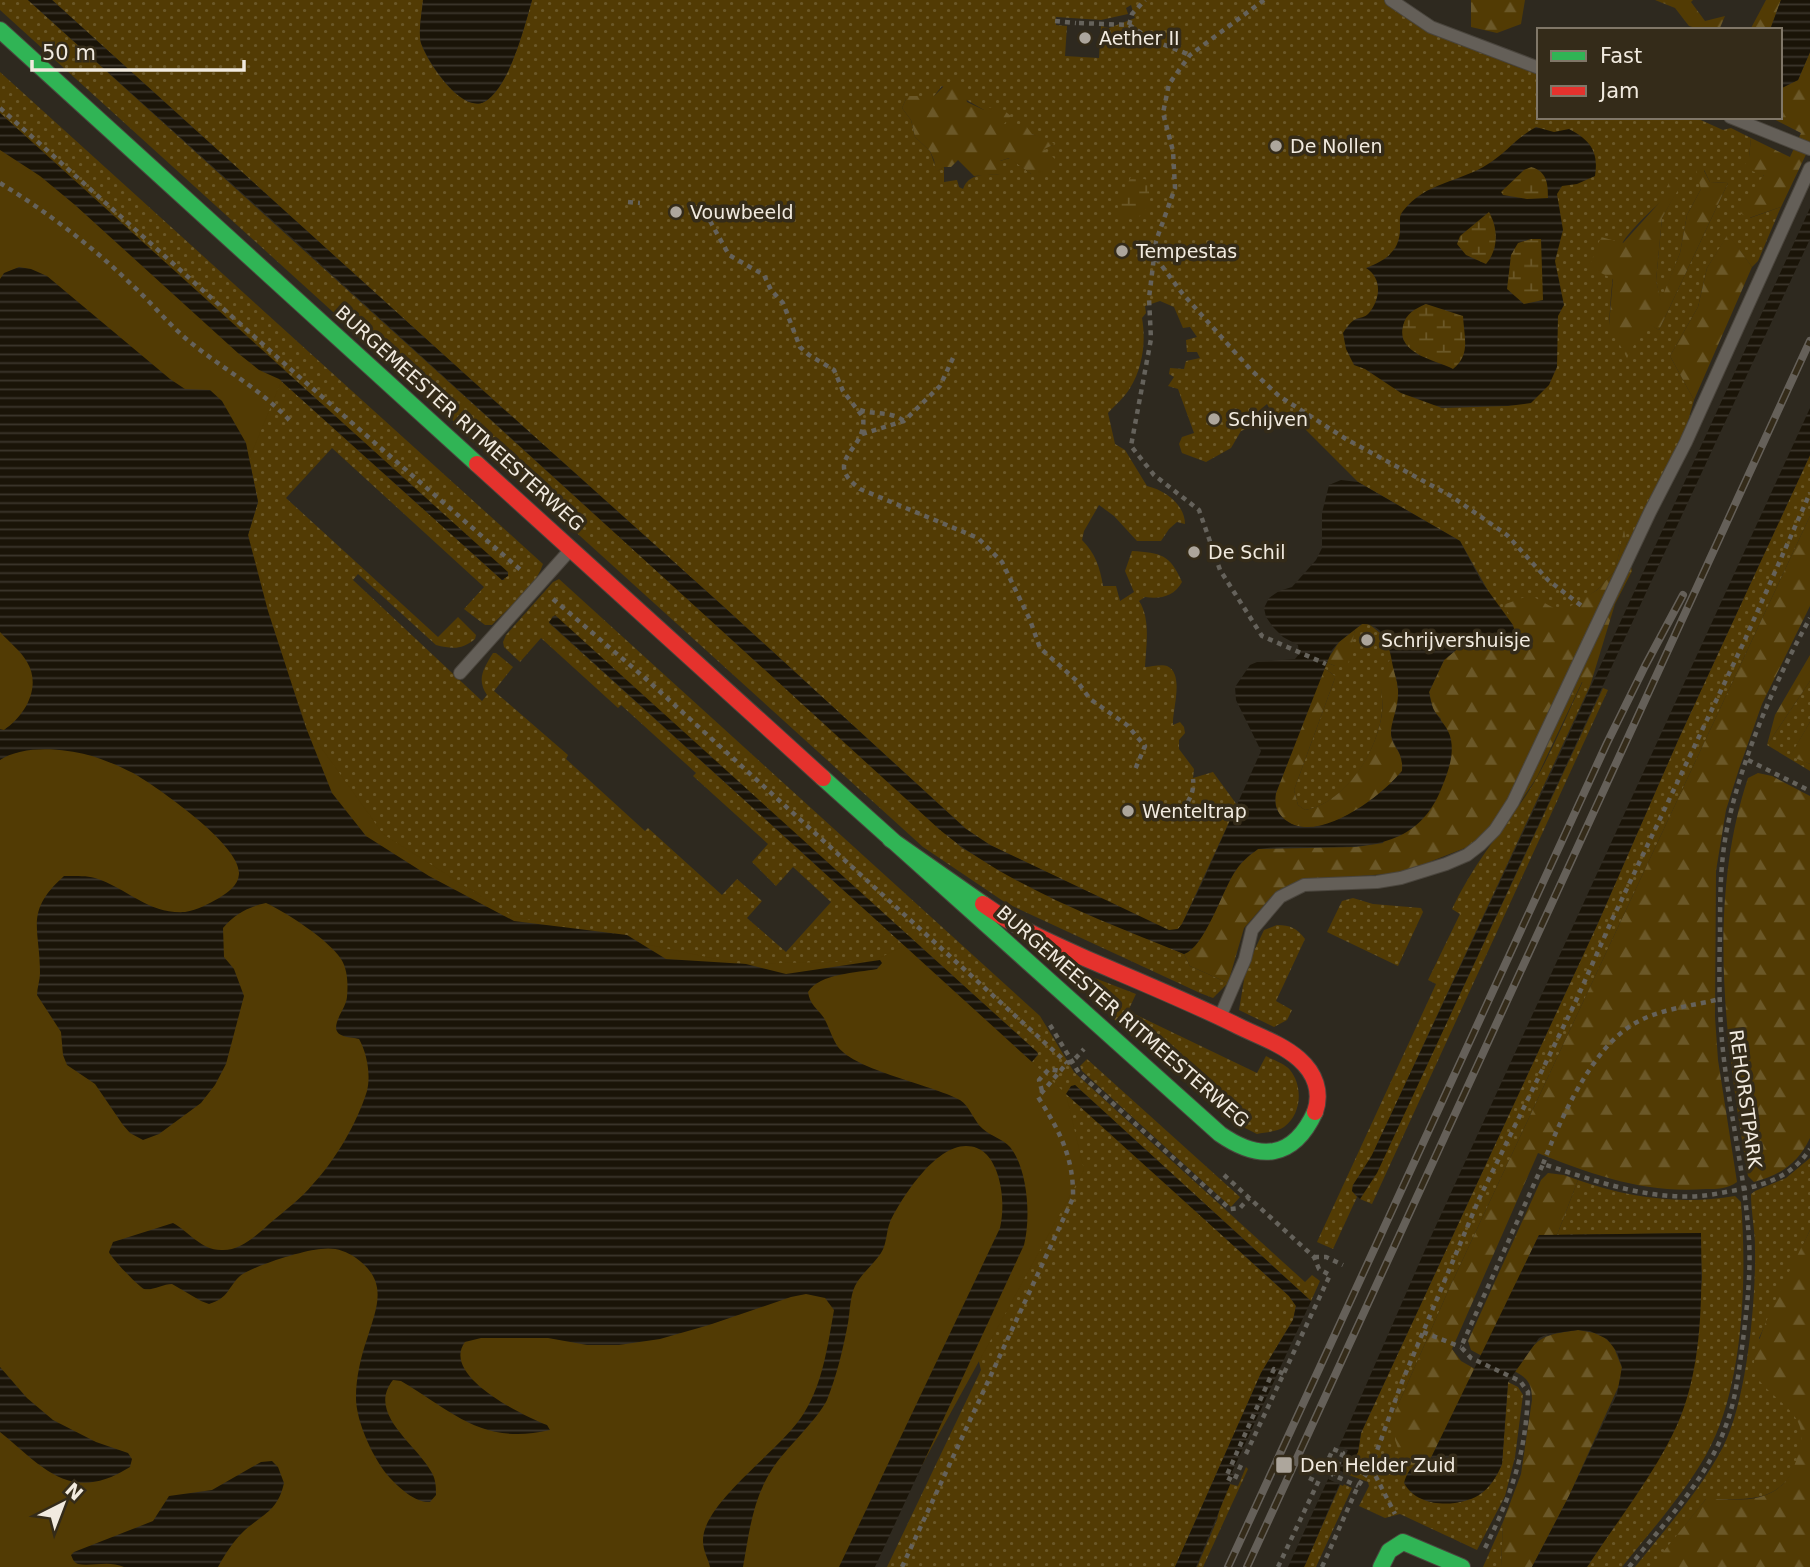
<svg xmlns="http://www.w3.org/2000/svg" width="1810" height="1567" font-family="'DejaVu Sans',sans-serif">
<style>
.grass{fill:url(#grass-dots);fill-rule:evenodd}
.forest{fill:url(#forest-firs)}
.wetland{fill:url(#wetland-marsh)}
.park{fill:#523b04}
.water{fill:url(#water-rules);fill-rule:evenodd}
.pier{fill:#2e291f}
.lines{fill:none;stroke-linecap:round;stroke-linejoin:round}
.lane-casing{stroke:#4a453d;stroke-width:14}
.fast-casing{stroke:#4a453d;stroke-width:18}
.jam-casing{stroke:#4a453d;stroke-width:18}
.path{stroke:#65625b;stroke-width:4.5;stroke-dasharray:5 5;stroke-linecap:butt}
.lane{stroke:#645f58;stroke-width:12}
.fast{stroke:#30b455;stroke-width:16}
.jam{stroke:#e5322d;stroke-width:16}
.rail-casing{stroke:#656059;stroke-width:8}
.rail{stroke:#342b19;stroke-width:5;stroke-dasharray:16;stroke-linecap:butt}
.poi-dot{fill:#ada69c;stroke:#342b19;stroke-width:2.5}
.labels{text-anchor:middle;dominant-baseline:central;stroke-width:7;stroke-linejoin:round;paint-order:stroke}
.poi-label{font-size:19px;fill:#f1eadf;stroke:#342b19;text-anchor:start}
.street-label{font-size:19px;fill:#f1eadf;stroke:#342b19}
</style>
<defs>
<pattern id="grass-dots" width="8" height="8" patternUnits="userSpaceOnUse" patternTransform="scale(1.75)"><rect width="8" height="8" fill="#523b04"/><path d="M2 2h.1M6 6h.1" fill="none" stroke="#6b5828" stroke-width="1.8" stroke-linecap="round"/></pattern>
<pattern id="forest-firs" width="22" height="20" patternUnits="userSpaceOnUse" patternTransform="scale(1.75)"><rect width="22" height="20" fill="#523b04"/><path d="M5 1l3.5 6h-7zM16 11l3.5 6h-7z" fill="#6b5828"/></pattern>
<pattern id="wetland-marsh" width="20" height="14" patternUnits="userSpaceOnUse" patternTransform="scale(1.75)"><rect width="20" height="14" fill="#523b04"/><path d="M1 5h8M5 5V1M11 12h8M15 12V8" fill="none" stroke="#6b5828"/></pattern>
<pattern id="water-rules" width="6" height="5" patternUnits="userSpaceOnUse" patternTransform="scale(1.75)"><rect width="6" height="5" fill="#1a1408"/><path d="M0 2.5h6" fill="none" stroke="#3c362c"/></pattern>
</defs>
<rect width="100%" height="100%" fill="#2e291f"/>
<path class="grass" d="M0,0H28L962,848L1041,892L1184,954L1190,966L1228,983L1213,998L1200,993L1006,903L923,847L0,10Z
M52,0H423C422,13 418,32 421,43C427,62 461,113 484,102C509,89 525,25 532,0H1386L1438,34L1514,66L1539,74V117H1694L1723,130L1731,128L1751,138L1749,157L1764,174L1750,218L1781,207L1758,261L1752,267L1728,235L1707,268L1698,307L1670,356L1694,400L1686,428L1628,551L1624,532L1615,571L1597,590L1518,644L1460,541L1358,482L1290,414L1277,423L1267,404L1254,415L1256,425L1241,431L1231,448L1206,462L1182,453L1179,444L1182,437L1194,433L1178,389L1168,386L1174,377L1169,374L1170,368L1184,369L1186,361L1200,358L1197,352H1187L1186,340L1197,337L1190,327L1183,328L1174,307L1160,301L1145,306L1146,313L1142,318C1146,341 1143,367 1130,388C1125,397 1115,405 1108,413L1115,444L1125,450L1147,486C1165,490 1185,505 1185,524L1177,522L1169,529L1161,541H1137L1114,516L1099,505L1084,531L1082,540C1095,553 1100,567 1103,586H1116L1120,601L1134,592L1125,571L1132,551C1161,553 1170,554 1182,582C1174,597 1160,599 1145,597L1139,601C1151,619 1146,646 1145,667C1151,667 1161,664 1167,666C1185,674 1172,710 1173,725L1180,722L1184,727L1185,733L1179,740V749L1194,769L1193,778L1213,772L1237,805L1182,924L1178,929L1169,931L990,845L966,829L724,607L477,385ZM1131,5L1135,18L1109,28L1101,26L1099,58L1065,56L1067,26L1056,25V17L1101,20L1128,14L1126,8ZM942,86L984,110L1010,115L1002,125L1032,134L1053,145L1044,148L1031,174L1010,158L1000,161V174C984,175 969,173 963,189L959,187L957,180L944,182V167L937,171L930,151L915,137L911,120L902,108L906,99L904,96H934ZM1704,170L1710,182L1728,183L1659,330L1646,322L1609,325C1611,301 1611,266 1622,244C1630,228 1666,197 1680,185L1662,218L1656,281L1661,302L1680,253L1687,215L1701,189Z
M0,72L543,564C536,587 508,608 492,625H485L464,609L484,587L332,448L286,498L438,637L458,617L476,635L475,639C462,650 452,649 436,645L358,574L353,580L482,701L487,695C476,679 484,668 493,653H496L513,667L494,691L568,755L566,759L645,831L648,828L722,895L737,879L762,901L747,918L786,952L831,902L793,867L776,886L752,862L768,844L693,776L696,773L621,705L618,708L541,638L520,662L504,647L503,642L506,635L553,582L559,579L1040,1016L1074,1072L1305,1282L1312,1275L1320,1281L1311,1301L1075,1085L1067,1094L1289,1296L1296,1306L1293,1320L1261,1373L1175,1567H887L981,1370L880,960L786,974L746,964L666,960L514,921L366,836L308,733L268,611L248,535L258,502L246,443L279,379L502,580H505L0,113ZM553,616L1037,1052L1038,1055L1032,1061L549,623Z
M1810,455V516L1449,1289L1395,1412L1404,1461L1410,1469L1407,1476C1412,1483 1417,1493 1424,1499C1429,1503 1439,1503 1446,1503C1473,1503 1492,1489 1502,1464L1508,1382L1518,1387L1523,1395L1515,1457L1505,1496L1477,1550L1400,1514L1385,1518L1359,1506L1369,1486L1368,1482L1346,1474L1358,1452L1361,1433L1598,923L1679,738Z
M1362,624H1369L1386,638L1392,658C1374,676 1386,697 1381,719C1374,756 1345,803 1305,810L1298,805L1294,790L1335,678V676L1324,668L1326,662L1335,666L1352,642L1355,629Z
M1583,681L1590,686L1368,1164L1353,1185L1352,1191L1357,1197L1333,1249L1317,1242L1436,984L1428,980L1460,914L1452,909C1471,868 1499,834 1525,797C1549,761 1564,720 1583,681Z
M1810,681V722L1791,755L1810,764V771L1767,745Z
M1603,688L1608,690L1372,1204L1360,1199L1377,1172Z
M1353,898L1373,904L1421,908L1423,912L1398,966L1327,932L1342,901Z
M1277,925C1290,925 1297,928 1305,939L1276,1001L1292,1010L1287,1020L1274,1027L1239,1010L1246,968L1264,930Z
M1069,968L1136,994L1128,1011L1257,1073L1266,1056C1273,1060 1285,1064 1290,1070C1303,1086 1302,1114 1284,1127C1277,1132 1265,1132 1257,1134L1221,1116L1233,1102L1148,1025L1135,1039L1068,976Z
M1087,1059L1240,1197L1231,1207L1082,1071L1080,1066Z
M1810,1158V1230L1759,1338C1769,1361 1778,1386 1790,1408C1793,1414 1801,1418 1804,1425C1809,1435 1805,1446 1801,1456C1780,1505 1752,1499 1706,1499L1652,1567H1635C1666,1528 1700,1491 1723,1447C1747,1400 1756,1301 1755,1248C1755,1230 1751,1212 1751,1194L1755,1191L1786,1178Z
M1578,1180C1630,1198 1681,1205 1735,1196L1741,1202C1747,1277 1744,1388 1706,1455C1683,1495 1651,1531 1622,1567H1587L1652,1469L1695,1356L1702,1277L1700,1233L1557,1235Z
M1246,1467L1248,1469L1203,1567H1197L1217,1520L1221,1503L1230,1484L1238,1486Z
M1341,1483L1352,1488L1316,1567H1304Z
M1503,1522L1501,1567H1483Z"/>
<path class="forest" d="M1471,0H1525L1521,24L1497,33L1471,27Z
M1655,0H1693L1691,2L1705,21L1725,16L1719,30H1703L1689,26L1675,8Z
M1766,0H1781L1770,30H1750Z
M1810,52V146L1781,207L1749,218L1736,211L1764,175L1743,168L1749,157L1751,138L1790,157L1801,133L1770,117H1780V88L1798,80Z
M947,83L963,85L967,102L984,110L997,105L1011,116L1003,125L1026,126L1032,134L1055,144L1044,149L1056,160L1050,172L1031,174L1009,158L1000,161V174L974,176L958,160L951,167H944L936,172L934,160L930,151L915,137L911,120L902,108L906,99L903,96H934Z
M1703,169L1710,182L1728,183L1659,330L1646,323L1627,358L1609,325L1613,279L1589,267L1601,237L1623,243L1660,202L1672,176L1682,183L1662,218L1656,281L1661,300L1680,253L1687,215L1701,189L1696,170Z
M1728,234L1752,267L1694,400L1670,356L1698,307L1707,268Z
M1810,516V606L1762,704L1739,769L1726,810L1716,871L1715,1017L1718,1060L1737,1182C1728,1189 1716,1189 1706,1189C1646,1194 1593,1175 1538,1153L1452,1349L1461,1361L1475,1369L1428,1464L1410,1469L1399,1451L1395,1440V1412L1449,1289Z
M1624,530L1632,571L1615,604L1590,686L1582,682L1537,777L1509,819L1488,839L1401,873L1302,880L1272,896L1244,928L1228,983L1190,966L1184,954C1204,947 1222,892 1234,873C1240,863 1248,856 1258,849L1356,847L1383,843L1441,719L1433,710L1429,692L1444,660L1467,641L1506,649L1517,644V627L1503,605L1530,595L1561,612L1597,590L1615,571Z
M1355,629L1348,665L1335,666L1326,662L1339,642Z
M1810,655V681L1767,745L1775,715Z
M1392,658C1396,677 1401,694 1397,714C1395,721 1391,727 1391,735C1393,750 1404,751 1402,771C1382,796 1315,849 1283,818C1276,811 1274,803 1276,793L1324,668L1335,676V678L1294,790L1298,805L1305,810C1344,803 1374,756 1381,719C1387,693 1371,679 1392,658Z
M1810,722V764L1790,756Z
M1758,773L1772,776L1810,796V1138C1798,1163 1781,1175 1754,1182L1748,1176C1726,1047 1706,904 1748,778Z
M1548,1173L1564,1175L1578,1180L1557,1235H1539L1482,1356L1471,1350L1468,1341L1541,1180Z
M1810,1230V1567H1651L1706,1499C1740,1499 1772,1506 1792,1472C1810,1426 1802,1421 1768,1390C1762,1384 1755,1377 1754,1368C1752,1338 1796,1260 1810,1230Z
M1578,1330L1600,1334L1613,1345L1622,1368L1620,1383L1569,1496L1532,1567H1501L1503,1522L1521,1474L1532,1400C1532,1384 1528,1378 1514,1371C1540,1338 1535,1336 1578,1330Z"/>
<path class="wetland" d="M1532,167C1547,171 1548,184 1548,199H1527L1503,195L1501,193L1524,170Z
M1132,175L1147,180C1151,197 1151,209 1135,220L1122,217L1117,203Z
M1488,212C1498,228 1499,249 1486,264L1466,255L1457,244L1460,237Z
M1531,239H1541L1543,301L1524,304L1507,290L1511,254L1518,243Z
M1426,304L1463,316C1464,337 1471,354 1453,369C1435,360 1396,354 1403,326C1407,313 1415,309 1426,304Z"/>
<path class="park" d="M0,113L286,370L250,457L248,535L305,725L383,834L512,916L740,964L873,961L908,944L1066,1094L1084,1170L866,1567H0Z"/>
<path class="water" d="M28,0H52L477,385L724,607L966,829L990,845L1169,930L1178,929L1182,924L1203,881L1261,751L1236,700L1235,687L1250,665L1257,662L1295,659L1299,654L1298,645L1283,637L1273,627L1266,617L1264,608L1269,598L1279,591L1292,587L1316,560L1322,548V513L1329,485L1341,480L1358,482L1460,541L1481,581L1513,625L1518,644L1506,649L1467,641L1444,660L1429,692C1430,697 1431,703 1433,708C1438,719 1449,727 1451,740C1454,756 1448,772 1442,787C1410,870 1326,839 1258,849C1248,856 1240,863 1234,873C1222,892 1204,948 1184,954C1100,920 1010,887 940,830L291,237ZM1362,624C1386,623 1390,650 1393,667C1395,676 1399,685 1398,694C1398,708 1392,719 1391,731C1390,744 1404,750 1402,771C1382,796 1315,848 1283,818C1276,811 1274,803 1276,793L1332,650L1339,642Z
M423,0H532C525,25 509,89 484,102C461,113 428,62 421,43C418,32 422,13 423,0Z
M1781,0H1810V52L1798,80L1782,88L1780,30H1770Z
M0,113L508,572V576L502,580L279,379L259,370L239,354L75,205L40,176L0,150Z
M1536,127L1554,132L1569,129C1590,140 1599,151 1595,176L1577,184L1562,186L1557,194L1563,230L1555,261L1564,305L1558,316L1557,367L1549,385L1531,403L1508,406L1442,408L1401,393L1365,369L1354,365L1346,349L1343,333C1346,328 1350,323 1354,320C1360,317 1365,318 1369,313C1381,298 1382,278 1366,268C1387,260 1401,250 1400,226C1400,219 1399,216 1403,211C1425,182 1461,182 1488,164C1506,153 1517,137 1536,127ZM1531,167C1547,171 1548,184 1548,198L1527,199L1503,195L1501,192L1524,170ZM1489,212C1498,228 1499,249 1486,264L1466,255L1457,244L1460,236ZM1531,239H1541L1543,300L1524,304L1507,289L1511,255L1518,243ZM1426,304L1463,316C1464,337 1471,355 1453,369C1435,360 1396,354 1403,326C1406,313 1415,309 1426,304Z
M1810,208V239L1377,1173L1360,1199L1352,1191L1353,1185L1372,1155L1559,756Z
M19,267L31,269L47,276L170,379L185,389L210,390L222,401L246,443L258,502L248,535L268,611L305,725L332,793L366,836L429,876L514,921L627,935L666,959L746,964L786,974L880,960L882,963L877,969C857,973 820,973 808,992C810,1005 817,1008 824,1018C829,1027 832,1038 838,1047C857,1071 930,1084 960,1100C970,1106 974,1122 983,1129C991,1136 1003,1139 1010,1147C1028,1169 1031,1218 1024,1245L875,1567H839L1000,1228C1004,1210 1003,1188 996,1170C991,1157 982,1146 966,1146C935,1146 902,1197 890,1222C886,1232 887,1244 881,1253C874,1264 861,1274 855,1286C850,1296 850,1312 848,1323C843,1349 837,1375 827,1400C819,1417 790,1445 777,1462C753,1495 750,1528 743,1567H710C708,1558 703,1551 703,1541C702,1502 782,1450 804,1413C823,1383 828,1344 834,1310L825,1298L806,1294L791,1297L709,1325L660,1339L619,1345H587L548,1338H481L465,1342C440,1376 524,1416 547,1425L550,1430C483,1446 453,1412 401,1381L393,1380C366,1414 417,1444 432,1473C436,1480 436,1488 436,1495L430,1502C416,1503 399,1488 390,1478C374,1461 355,1420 356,1396C356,1378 361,1356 367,1339C377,1306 389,1282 356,1258C345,1250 333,1247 321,1249C304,1250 253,1266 240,1276C228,1287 229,1298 209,1304L201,1301L172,1284C163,1284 152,1291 144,1289C139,1287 111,1258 109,1252L113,1242L173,1223C190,1232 201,1251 223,1250C241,1250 257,1235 269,1224C284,1211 301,1199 313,1184C336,1159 357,1123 367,1091C371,1075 367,1053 359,1039C351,1037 337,1038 336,1028C336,1018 346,1007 347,997C348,985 348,970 341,959C329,940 287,913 266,903C248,907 236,913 223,928L224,957L234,969L244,996L226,1064L215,1085L201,1103L159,1134L143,1140L130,1133L123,1125L95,1084L67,1065L63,1055L61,1032L37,995C37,988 40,980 40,973C40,927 24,912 64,876C77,876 90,875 101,880C131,892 150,914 185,912C198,910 208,904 219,898C228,892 238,886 239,874C241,845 157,787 133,773C119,766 103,759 88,755C62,748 23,745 0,760V729L4,730C25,716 42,687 27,662C21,651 9,642 0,632V279L4,273Z
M1810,408V455L1679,738L1598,923L1361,1433L1358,1452L1339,1485L1306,1563L1304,1567H1288L1339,1455V1447L1428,1243Z
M555,615L1037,1052L1038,1054L1032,1062L549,622Z
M1075,1085L1311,1301L1232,1472L1234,1475L1196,1567H1175L1261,1373L1293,1320L1296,1306L1289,1296L1066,1094L1071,1086Z
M1701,1233C1702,1295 1703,1365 1678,1423C1655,1474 1618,1520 1587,1567H1532L1569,1496L1617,1394L1622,1367L1617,1352L1607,1339L1590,1331L1578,1330L1548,1334L1539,1338L1508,1382L1502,1464C1497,1476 1490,1488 1479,1495C1458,1508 1417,1508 1404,1483C1410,1463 1414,1471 1428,1464L1539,1235Z
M0,1367L27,1398L53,1420L96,1442L128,1453L132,1459L130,1467C71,1504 45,1469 0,1432Z
M272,1461L278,1467L284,1483C278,1510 265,1513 245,1530C234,1540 225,1554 218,1567H124C108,1560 91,1567 78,1564C73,1562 73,1559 71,1555L74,1552L153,1521L169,1496L212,1490L261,1462Z"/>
<path class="pier" d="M1336,1445L1348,1450L1339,1470L1349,1475L1343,1486L1328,1479L1337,1458L1333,1454Z"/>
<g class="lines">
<g class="lane-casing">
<path id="lane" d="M1391,0L1431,27L1539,68
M1730,117L1810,149
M460,673L571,549
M1220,1017L1245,959L1252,930L1280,897L1304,885L1377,882L1401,878L1446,864L1467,855L1480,845L1495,830L1513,802L1650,512L1686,442L1810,168"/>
</g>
<g class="fast-casing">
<path id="fast" d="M0,30L477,464
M823,778L1220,1134C1259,1161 1293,1160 1315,1112
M890,839L983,904
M1381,1567L1389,1551L1403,1542L1462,1567"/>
</g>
<g class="jam-casing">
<path id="jam" d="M477,464L823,778
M983,904C1015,927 1051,943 1087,959C1136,980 1185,1000 1234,1024C1255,1035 1281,1043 1299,1059C1315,1073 1322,1092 1315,1112"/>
</g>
<path class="path" d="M1264,0L1190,55L1169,84L1163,113L1173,151L1175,188L1156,241L1149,298L1151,339L1131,446L1154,475L1199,510L1220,570L1262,636L1326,664
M1055,21L1076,23
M1079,23L1129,25L1132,14L1145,0
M1129,25L1152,40L1190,55
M0,108L296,374L523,572
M0,183C47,212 92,246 132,285C152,303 169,325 190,342C223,369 262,390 291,422
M628,202L640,203
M710,221L729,255L764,275L771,290L783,303L800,347L809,355L834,370L843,391L863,417C868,451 820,459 860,489L978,538L1002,562L1030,620L1040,648L1077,681L1090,699L1127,725L1145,746L1134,772
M1156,258L1182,293L1250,369L1279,396L1346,439L1451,496L1507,535L1548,580L1583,607
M860,410C875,415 891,411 904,421
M862,434L904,421L940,386L953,358
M553,599L645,678L1067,1063
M1748,760L1810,791
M1164,813L1176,815C1187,806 1195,793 1193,779
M1050,1025L1079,1073L1230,1209L1240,1208L1249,1198
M1042,1091L1039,1080L1049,1069L1060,1071
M1543,1164C1560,1120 1591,1050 1632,1025C1657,1009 1692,1006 1720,999
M1224,1175L1314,1257L1319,1269L1330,1275L1245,1456
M1314,1257H1326L1343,1265
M1423,1332L1461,1347
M1241,1465L1234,1481L1226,1477L1274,1369L1284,1374
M1325,1467L1333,1449L1343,1453L1333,1475L1358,1486
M1371,1467L1395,1514
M1309,1478L1318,1482
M1485,1548C1512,1494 1526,1453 1528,1392L1520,1381L1471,1358L1461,1347L1543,1164C1593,1180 1646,1200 1700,1196C1712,1195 1725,1192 1737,1190C1767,1185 1793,1175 1810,1149
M902,1567L1073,1198C1074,1157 1059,1130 1038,1097L1067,1063L1073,1061L1084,1049
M1278,1567L1320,1478
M1322,1567L1358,1486L1371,1467L1402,1382L1479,1199L1575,1003L1611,922L1743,644L1810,493
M1629,1567C1663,1524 1706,1481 1725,1428C1736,1400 1739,1370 1743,1340C1747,1307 1751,1274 1749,1240C1745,1173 1728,1107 1722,1041C1719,1006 1719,970 1720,935C1720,898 1720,860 1728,824C1743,755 1776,679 1810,618"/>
<use href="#lane" class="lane"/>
<use href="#fast" class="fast"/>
<use href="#jam" class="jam"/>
<g class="rail-casing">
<path id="rail" d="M1228,1567L1607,743L1645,666L1683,595
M1247,1567L1810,341"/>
</g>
<use href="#rail" class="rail"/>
</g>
<g class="poi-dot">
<circle cx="1085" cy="38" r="7"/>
<circle cx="1276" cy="146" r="7"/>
<circle cx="676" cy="212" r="7"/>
<circle cx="1122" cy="251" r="7"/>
<circle cx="1214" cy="419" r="7"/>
<circle cx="1194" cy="552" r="7"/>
<circle cx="1367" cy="640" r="7"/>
<circle cx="1128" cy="811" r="7"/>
<rect x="1275" y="1456" width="18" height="18" rx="3.5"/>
</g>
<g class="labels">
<g class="poi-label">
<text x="1099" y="38">Aether II</text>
<text x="1290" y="146">De Nollen</text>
<text x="690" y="212">Vouwbeeld</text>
<text x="1136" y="251">Tempestas</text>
<text x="1228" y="419">Schijven</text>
<text x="1208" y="552">De Schil</text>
<text x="1381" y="640">Schrijvershuisje</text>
<text x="1142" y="811">Wenteltrap</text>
<text x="1300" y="1465">Den Helder Zuid</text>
</g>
<g class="street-label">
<text transform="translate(460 418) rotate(42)">BURGEMEESTER RITMEESTERWEG</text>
<text transform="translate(1123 1016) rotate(41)">BURGEMEESTER RITMEESTERWEG</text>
<text transform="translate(1746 1099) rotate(82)">REHORSTPARK</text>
</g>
</g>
<rect x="1537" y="28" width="245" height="91" fill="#342b19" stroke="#807768" stroke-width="2"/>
<rect x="1551" y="51" width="35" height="10" fill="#30b455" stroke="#807768" stroke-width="2"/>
<text x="1600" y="63" font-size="21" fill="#f1eadf">Fast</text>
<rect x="1551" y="86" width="35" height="10" fill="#e5322d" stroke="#807768" stroke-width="2"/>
<text x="1600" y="98" font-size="21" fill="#f1eadf">Jam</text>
<g transform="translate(63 1504) rotate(42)" stroke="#342b19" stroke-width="5" paint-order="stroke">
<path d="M0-5L12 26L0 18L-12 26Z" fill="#f1eadf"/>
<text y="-10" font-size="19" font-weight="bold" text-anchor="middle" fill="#f1eadf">N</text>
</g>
<path d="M32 60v10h212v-10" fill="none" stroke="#f1eadf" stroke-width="3.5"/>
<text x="42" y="60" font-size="21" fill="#f1eadf" stroke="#342b19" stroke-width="5" paint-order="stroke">50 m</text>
</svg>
